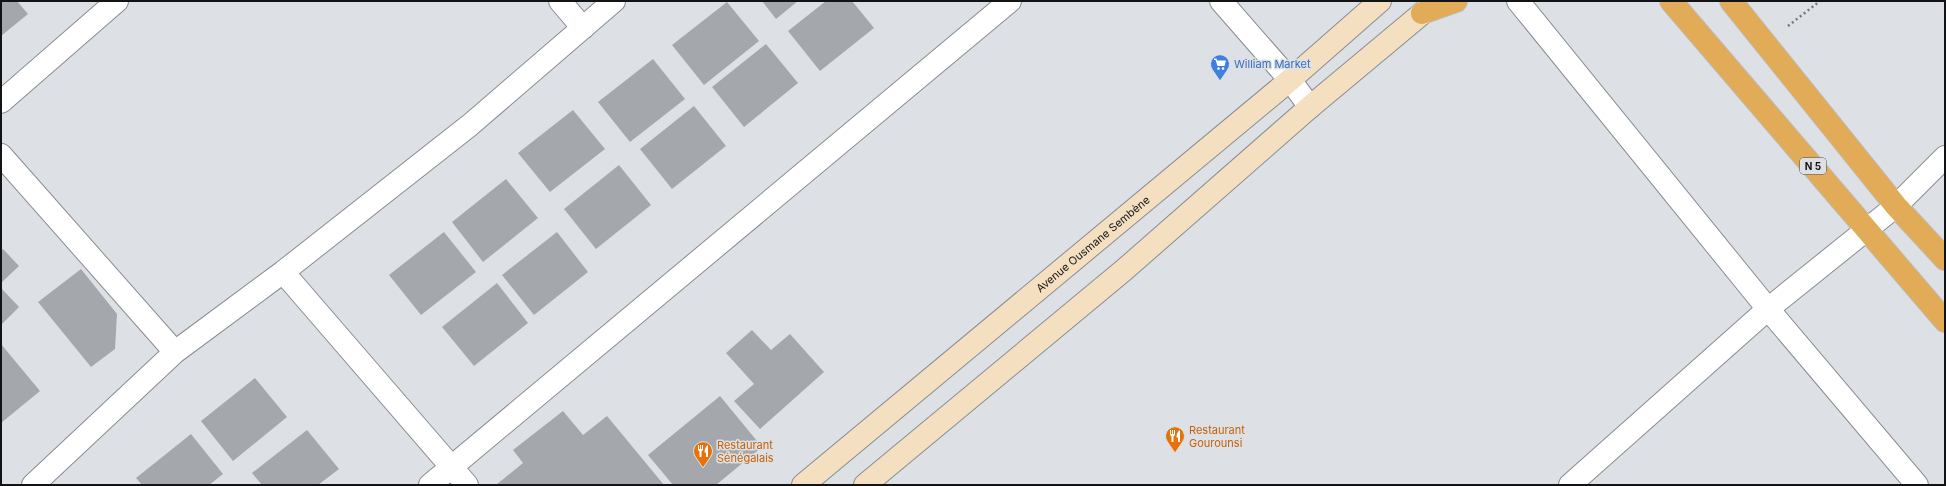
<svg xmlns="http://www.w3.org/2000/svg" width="1946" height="486" font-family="Inter,sans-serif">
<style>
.building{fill:#a4a8ad}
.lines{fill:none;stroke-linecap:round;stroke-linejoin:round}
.minor-casing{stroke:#888d91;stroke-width:24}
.secondary-casing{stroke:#888d91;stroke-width:24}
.trunk-casing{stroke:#bdbdbd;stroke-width:24}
.path{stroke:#74767a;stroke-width:2.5;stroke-dasharray:2 3;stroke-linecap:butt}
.minor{stroke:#fff;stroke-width:22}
.secondary{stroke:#f4e0c1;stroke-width:22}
.trunk{stroke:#e2ab58;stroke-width:22}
.labels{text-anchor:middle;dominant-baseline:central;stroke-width:3;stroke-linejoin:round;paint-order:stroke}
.shield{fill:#dde1e6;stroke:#4f5154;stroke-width:1}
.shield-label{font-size:10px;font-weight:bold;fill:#121315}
.shop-label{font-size:11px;fill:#366cbe;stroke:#dde1e6;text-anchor:start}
.street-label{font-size:11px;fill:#121315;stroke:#dde1e6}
.food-label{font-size:11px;fill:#c56008;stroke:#dde1e6;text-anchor:start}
</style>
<rect width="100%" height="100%" fill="#dde1e6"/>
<path class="building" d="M1,1H17L28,14L1,36Z
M762,1H798L776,19Z
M826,1H852L874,28L820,71L788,31Z
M727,2L759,41L704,85L672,45Z
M766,44L798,83L744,127L712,87Z
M653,59L685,99L630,142L598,102Z
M694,106L726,146L672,189L640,149Z
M573,110L605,149L550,192L518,153Z
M619,165L651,205L596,249L564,209Z
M506,179L538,218L483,262L452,222Z
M444,232L476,272L421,315L389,275Z
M557,232L588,272L534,315L502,275Z
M3,249L19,266L1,283V251Z
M81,269L117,314L115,349L91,367L38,302Z
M497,283L528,323L474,366L442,327Z
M1,288L19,307L1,325Z
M752,330L771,350L790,334L824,372L760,429L734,401L754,384L726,353Z
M1,344L40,391L1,423Z
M255,378L287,417L233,461L201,421Z
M720,396L762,447L716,485H673L648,455Z
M563,411L583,435L607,416L664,485H496L523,463L513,450Z
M307,430L339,469L318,485H262L252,473Z
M191,434L223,474L209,485H142L136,478Z"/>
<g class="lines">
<g class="minor-casing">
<path id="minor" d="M560,1L583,28
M1221,1L1290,80L1310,107
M1518,1L1768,309L1917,485
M1,102L117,1
M1,155L175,352
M283,272L467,485
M33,485L175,352L283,272L470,125L614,1
M430,485L1010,1
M1570,485L1768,309L1896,206L1945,157"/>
</g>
<g class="secondary-casing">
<g id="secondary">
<path id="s1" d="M803,485L1290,80L1380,1"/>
<path d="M865,485L1124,270L1310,107L1437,1"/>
</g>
</g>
<g class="trunk-casing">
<path id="trunk" d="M1671,1L1945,321
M1731,1L1896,206L1945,259
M1422,13L1456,1"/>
</g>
<path class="path" d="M1788,26L1820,1"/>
<use href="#minor" class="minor"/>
<use href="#secondary" class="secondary"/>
<use href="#trunk" class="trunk"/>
</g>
<defs>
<g id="supermarket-pin" transform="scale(1)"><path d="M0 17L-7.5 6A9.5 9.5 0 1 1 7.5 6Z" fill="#3f7fe0" stroke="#dde1e6"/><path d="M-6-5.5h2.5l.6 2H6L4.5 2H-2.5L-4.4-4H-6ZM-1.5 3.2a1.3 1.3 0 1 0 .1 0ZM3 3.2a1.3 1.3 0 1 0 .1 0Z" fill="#fff"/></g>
<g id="restaurant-pin" transform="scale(1)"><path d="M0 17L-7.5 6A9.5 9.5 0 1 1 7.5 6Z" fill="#e8710a" stroke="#dde1e6"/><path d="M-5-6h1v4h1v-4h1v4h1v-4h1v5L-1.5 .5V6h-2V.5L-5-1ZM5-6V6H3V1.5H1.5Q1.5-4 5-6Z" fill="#fff"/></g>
</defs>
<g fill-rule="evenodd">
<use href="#supermarket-pin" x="1220" y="64"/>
<use href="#restaurant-pin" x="1175" y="436"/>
<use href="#restaurant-pin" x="703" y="451"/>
</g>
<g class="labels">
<rect class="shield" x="1800" y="158" width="26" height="16" rx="3"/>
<g class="shield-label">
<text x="1813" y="166">N 5</text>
</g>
<g class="shop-label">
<text x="1234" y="64">William Market</text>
</g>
<g class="street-label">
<text stroke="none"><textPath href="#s1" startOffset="377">Avenue Ousmane Sembène</textPath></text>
</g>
<g class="food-label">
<text x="1189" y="430">Restaurant<tspan x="1189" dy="13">Gourounsi</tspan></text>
<text x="717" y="445">Restaurant<tspan x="717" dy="13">Sénégalais</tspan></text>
</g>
</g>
<rect width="1946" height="486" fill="none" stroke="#121315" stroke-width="4"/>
</svg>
